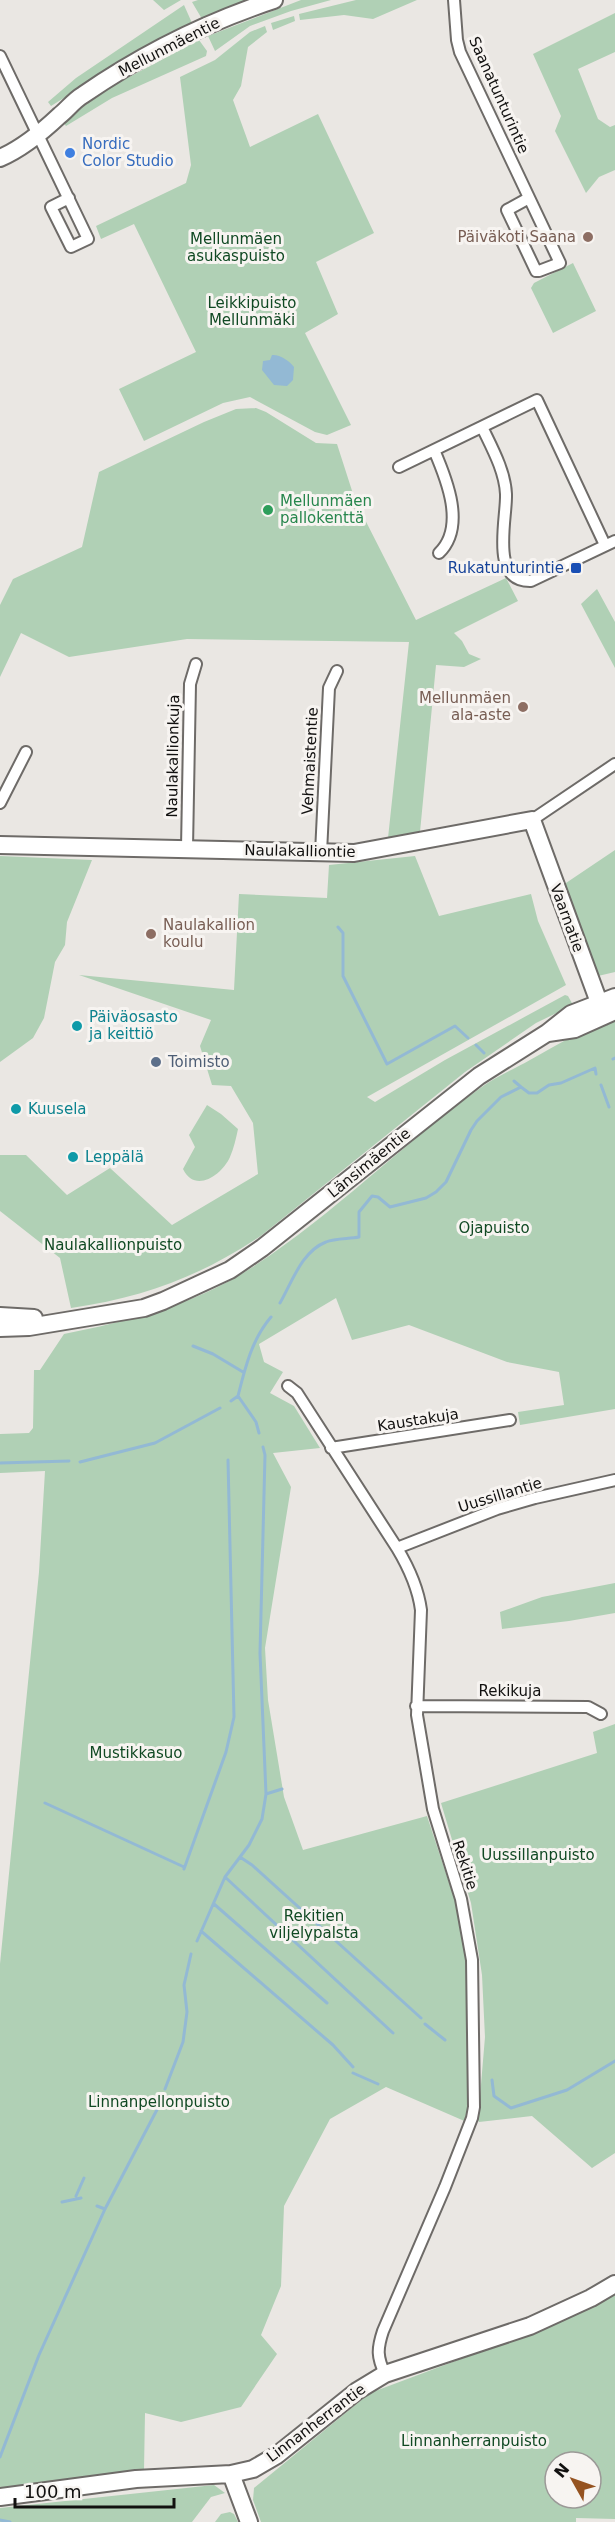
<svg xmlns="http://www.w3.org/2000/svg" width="615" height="2522" font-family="'DejaVu Sans',sans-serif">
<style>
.green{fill:#b0d0b5;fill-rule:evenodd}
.water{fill:#93b9d4}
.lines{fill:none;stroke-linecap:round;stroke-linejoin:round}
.stream{stroke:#93b9d4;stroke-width:3}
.street-casing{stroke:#6e6b68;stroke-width:14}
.secondary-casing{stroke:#6e6b68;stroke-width:20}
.street{stroke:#fff;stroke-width:10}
.secondary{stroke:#fff;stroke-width:16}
.shop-dot{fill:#3f7fe0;stroke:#f7f4f1;stroke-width:2}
.education-dot{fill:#8d6e63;stroke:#f7f4f1;stroke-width:2}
.leisure-dot{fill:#2e9e5b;stroke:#f7f4f1;stroke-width:2}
.transit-dot{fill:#1a4fb4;stroke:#f7f4f1;stroke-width:2}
.culture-dot{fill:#0f9aa8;stroke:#f7f4f1;stroke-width:2}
.service-dot{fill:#5c6f8a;stroke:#f7f4f1;stroke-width:2}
.labels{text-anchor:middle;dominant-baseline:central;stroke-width:6;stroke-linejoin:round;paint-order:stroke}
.street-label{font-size:15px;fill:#121110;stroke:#f7f4f1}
.shop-label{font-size:15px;fill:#366cbe;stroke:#f7f4f1;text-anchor:start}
.education-label{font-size:15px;fill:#785e54;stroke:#f7f4f1;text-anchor:end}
.park-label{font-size:15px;fill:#104923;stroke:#f7f4f1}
.leisure-label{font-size:15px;fill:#27864d;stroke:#f7f4f1;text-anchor:start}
.transit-label{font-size:15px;fill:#164399;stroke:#f7f4f1;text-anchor:end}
.culture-label{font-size:15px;fill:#0d838f;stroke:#f7f4f1;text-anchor:start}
.service-label{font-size:15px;fill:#4e5e75;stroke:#f7f4f1;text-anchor:start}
</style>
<rect width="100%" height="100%" fill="#eae7e3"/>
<path class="green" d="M153,0H181L164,10Z
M198,0H250L202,19L192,2Z
M301,0H331L291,11L250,26L215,51L208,36Z
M356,0H417L373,19L344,15L300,20L299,14Z
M184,5L192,23L144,48L51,106L48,102L76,78Z
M615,13V52L578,69L598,119L610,127L615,125V170L599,177L586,193L555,131L561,116L533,54Z
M294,16L295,21L273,30L271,23Z
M265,26L267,32L248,47L241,86L233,100L250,147L318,114L374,233L316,262L338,314L305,333L351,425L327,435L315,432L250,397L223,403L144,441L119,389L196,352L134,224L101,239L96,226L186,183L191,165L180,77L215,60L250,32Z
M199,40L207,51L206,56L112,98L66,126L62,121L116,84Z
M573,263L596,311L553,333L531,288L534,283Z
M256,408L266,412L316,443L337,444L355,500L416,620L506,578L518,601L454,633L462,641L469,654L481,659L464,667L436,665L420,832L388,838L409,642L187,639L69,657L21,633L0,677V605L13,579L82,547L99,472L204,422L236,409Z
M597,589L615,622V668L581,604Z
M615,850V972L598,976L563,885Z
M0,856L92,860L67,922L65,945L55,962L44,1018L33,1038L0,1062Z
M415,856L439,916L531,894L538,921L566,985L367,1097L375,1102L445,1060L565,995L568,996L573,1005L536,1023L465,1072L262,1235C199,1277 145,1297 71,1308L60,1258L0,1211V1155H26L67,1195L110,1168L172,1225L258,1174L253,1123L231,1086L212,1085L200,1046L211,1020L79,975L234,990L239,894L327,898L329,865Z
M615,1016V1409L520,1425L518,1412L564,1405L559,1372L507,1362L409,1325L352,1340L336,1298L259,1344L264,1362L283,1372L270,1393L294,1406L320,1448L273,1453L291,1487L265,1648L268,1700L284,1797L303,1850L427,1816L459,1913L469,1961L467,2044L469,2123L386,2087L330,2119L284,2206L281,2286L261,2335L277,2354L241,2407L181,2422L145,2413L144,2470L0,2490V1964L39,1572L45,1471L0,1473V1434L29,1433L33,1428L34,1370H40L64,1334C129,1321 194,1305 251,1268C332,1216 401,1145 479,1089C495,1077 514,1069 530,1060C559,1044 585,1028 615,1016Z
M207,1105L221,1114L238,1129C236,1138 234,1148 230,1157C222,1175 195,1194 183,1169L195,1147L189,1135Z
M615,1583V1613L569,1621L502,1629L500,1612L542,1597Z
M615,1724V2153L592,2168L532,2116L479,2122L478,2120L485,2037L482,1975L471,1903L441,1803L597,1753L593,1732Z
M615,2290V2519L576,2518V2522H261L253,2500L254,2488L370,2393L546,2327ZM555,2462H591V2498H555Z
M214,2485L225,2493L211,2497L192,2522H0V2508Z
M230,2512L234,2514L238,2522H215L221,2514Z"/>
<path class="water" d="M272,355C279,354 290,361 294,367L293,380L287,386L274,385L262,370L263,361L270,360Z"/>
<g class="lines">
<path class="stream" d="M338,927L343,933V976L387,1064L455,1026L468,1038
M476,1045L484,1053
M613,1059L615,1058
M514,1081L521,1087
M601,1085L609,1107
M280,1303C292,1282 302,1251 326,1242C335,1238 349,1239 359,1237V1212L372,1196L378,1197L390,1207L426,1198L436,1192L446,1182L471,1130L477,1121L501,1097L521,1087L529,1093H537L549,1085L561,1083L595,1068L596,1074
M193,1346L213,1354L243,1372
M238,1396L256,1422L259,1433
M231,1401L238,1396C245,1368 252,1339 271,1317
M80,1462L155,1443L220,1408
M0,1463L69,1461
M266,1794L282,1789
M45,1803L184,1867
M240,1857L252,1865L421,2018
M184,1869L226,1752L234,1717L228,1460
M225,1877L393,2033
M214,1904L327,2003
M201,1931L333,2045L353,2067
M197,1941L225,1877L249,1845L262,1819L266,1794L260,1653L265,1455L263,1447
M425,2024L445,2040
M353,2073L378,2084
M492,2080L494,2096L511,2108L567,2090L615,2061
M165,2089L183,2042L187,2012L184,1985L191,1954
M76,2196L84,2178
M62,2202L81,2198
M97,2206L105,2209
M0,2457L39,2355L105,2209L161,2102
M0,2520L10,2522"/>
<g class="street-casing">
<path id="street" d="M454,0L457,40L460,52L560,263L539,271H536L507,210L529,198
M0,56L88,239L71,247L51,207L69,198
M482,427C492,448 505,471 506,494C507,519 489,582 531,581L615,541
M434,450C447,480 466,527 439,553
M399,467L537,400L605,545
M0,803L26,752
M532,820L615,764
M187,848L190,684L196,664
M321,853L329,688L337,671
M288,1386L297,1393L397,1548C409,1568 418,1587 421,1610L417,1715L433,1809L461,1899L472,1960L474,2107L472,2118L445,2187L383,2331C377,2349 377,2357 385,2374
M331,1448L510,1420
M397,1548L497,1509L535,1498L615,1480
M416,1706L588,1707L601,1714"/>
</g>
<g class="secondary-casing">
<path id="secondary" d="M0,158C21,149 42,132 59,116C68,109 73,101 83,95C141,55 207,22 274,0
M0,845L354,853L532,820L604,1016
M548,1033L575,1029L615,1011
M0,1316L34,1318
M0,1328L29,1327L144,1308L163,1301L230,1270L262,1248L479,1076L547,1033L571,1014L615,997
M231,2474L249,2522
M0,2497L136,2479L231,2474L253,2469L277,2455L357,2391L385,2374L530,2326L591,2298L615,2284"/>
</g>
<use href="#street" class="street"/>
<use href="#secondary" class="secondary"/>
</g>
<circle class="shop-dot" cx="70" cy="153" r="6"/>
<g class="education-dot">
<circle cx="588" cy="237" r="6"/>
<circle cx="523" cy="707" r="6"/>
<circle cx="151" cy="934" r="6"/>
</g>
<circle class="leisure-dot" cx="268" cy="510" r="6"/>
<rect class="transit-dot" x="570" y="562" width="12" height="12" rx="3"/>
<g class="culture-dot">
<circle cx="77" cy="1026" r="6"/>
<circle cx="16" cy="1109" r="6"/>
<circle cx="73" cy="1157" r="6"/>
</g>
<circle class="service-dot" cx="156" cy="1062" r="6"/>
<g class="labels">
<g class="street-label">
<text transform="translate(169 47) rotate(-27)">Mellunmäentie</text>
<text transform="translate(499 95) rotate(66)">Saanatunturintie</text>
<text transform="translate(173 756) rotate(-89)">Naulakallionkuja</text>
<text transform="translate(310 761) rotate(-87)">Vehmaistentie</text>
<text transform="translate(300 851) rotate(1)">Naulakalliontie</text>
<text transform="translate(567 918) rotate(70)">Vaarnatie</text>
<text transform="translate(369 1163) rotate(-39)">Länsimäentie</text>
<text transform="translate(418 1420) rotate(-9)">Kaustakuja</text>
<text transform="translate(500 1495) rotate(-17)">Uussillantie</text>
<text x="510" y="1691">Rekikuja</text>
<text transform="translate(465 1865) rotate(72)">Rekitie</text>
<text transform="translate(316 2423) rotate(-37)">Linnanherrantie</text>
</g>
<g class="shop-label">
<text x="82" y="144">Nordic<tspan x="82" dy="17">Color Studio</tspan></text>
</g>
<g class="education-label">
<text x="576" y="237">Päiväkoti Saana</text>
<text x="511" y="698">Mellunmäen<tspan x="511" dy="17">ala-aste</tspan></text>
<text x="163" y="925" text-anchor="start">Naulakallion<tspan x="163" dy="17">koulu</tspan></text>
</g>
<g class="park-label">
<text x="236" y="239">Mellunmäen<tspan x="236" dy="17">asukaspuisto</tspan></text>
<text x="252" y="303">Leikkipuisto<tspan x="252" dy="17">Mellunmäki</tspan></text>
<text x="494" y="1228">Ojapuisto</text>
<text x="113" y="1245">Naulakallionpuisto</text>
<text x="136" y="1753">Mustikkasuo</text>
<text x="538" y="1855">Uussillanpuisto</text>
<text x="314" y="1916">Rekitien<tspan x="314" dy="17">viljelypalsta</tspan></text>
<text x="159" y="2102">Linnanpellonpuisto</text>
<text x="474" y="2441">Linnanherranpuisto</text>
</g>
<g class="leisure-label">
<text x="280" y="501">Mellunmäen<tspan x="280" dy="17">pallokenttä</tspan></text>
</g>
<g class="transit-label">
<text x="564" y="568">Rukatunturintie</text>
</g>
<g class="culture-label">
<text x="89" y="1017">Päiväosasto<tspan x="89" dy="17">ja keittiö</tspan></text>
<text x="28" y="1109">Kuusela</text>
<text x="85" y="1157">Leppälä</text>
</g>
<g class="service-label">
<text x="168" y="1062">Toimisto</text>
</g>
</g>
<g transform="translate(573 2480) rotate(310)"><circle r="28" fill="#f7f4f1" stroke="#9b9997" stroke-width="1.5"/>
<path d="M0-4.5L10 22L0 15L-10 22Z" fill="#955321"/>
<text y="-9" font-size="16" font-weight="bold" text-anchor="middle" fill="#121110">N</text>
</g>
<path d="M15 2498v9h159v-9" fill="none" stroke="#121110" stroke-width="3"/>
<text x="24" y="2498" font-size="18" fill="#121110" stroke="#f7f4f1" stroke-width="4.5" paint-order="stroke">100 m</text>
</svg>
